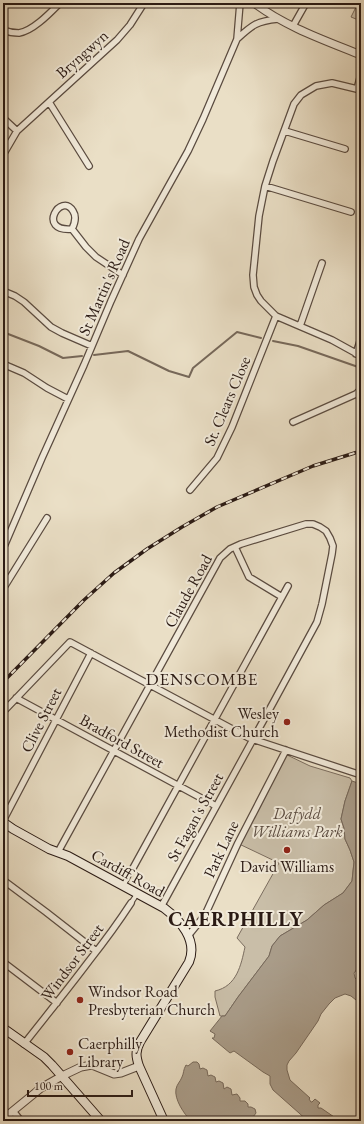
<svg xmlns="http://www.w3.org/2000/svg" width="364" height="1124" font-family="'EB Garamond',serif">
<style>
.green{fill:#c9bea8;stroke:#7a6c5e}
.water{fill:#a99c89;stroke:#76685a}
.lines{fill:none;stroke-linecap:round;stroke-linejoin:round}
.stream{stroke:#76685a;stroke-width:2}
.pedestrian-casing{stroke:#5a4b40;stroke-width:6}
.minor-casing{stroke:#5a4b40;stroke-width:8}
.tertiary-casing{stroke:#5a4b40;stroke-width:9}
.secondary-casing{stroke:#2a1a14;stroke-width:10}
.pedestrian{stroke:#f1eada;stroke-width:4}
.minor{stroke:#f1eada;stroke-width:5.5}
.tertiary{stroke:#f1eada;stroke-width:7}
.secondary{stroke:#f1eada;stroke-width:8}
.rail-casing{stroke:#2a1a14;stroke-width:3.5}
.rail{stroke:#f1eada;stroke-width:2;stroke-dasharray:6;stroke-linecap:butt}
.poi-dot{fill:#8f2418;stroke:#f1eada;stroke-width:1.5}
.labels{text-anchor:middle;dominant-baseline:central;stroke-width:4;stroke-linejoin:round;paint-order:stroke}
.street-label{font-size:16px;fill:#2a1a14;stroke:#f1eada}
.poi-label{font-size:16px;fill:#2a1a14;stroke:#f1eada;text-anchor:start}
.park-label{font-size:16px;font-style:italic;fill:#5a4b40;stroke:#f1eada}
.neighbourhood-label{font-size:17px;letter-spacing:1px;fill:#2a1a14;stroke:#f1eada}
.district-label{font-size:20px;font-weight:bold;letter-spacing:1px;fill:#2a1a14;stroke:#f1eada}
</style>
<rect width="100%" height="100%" fill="#eadfc6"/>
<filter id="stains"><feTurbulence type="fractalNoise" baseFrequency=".005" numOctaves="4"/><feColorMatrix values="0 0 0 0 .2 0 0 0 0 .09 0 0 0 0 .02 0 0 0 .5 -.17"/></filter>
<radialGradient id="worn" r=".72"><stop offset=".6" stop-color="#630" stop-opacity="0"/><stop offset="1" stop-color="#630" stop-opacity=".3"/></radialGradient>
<path class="green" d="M358,3H361V21L351,17Z
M283,753L310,766L350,778L352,781L345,801L341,819L344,828L345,839L350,850L354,862L352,881L343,893L324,905L307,920L280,936L272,946L269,956L238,997L225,1016H220L215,997V991C237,986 241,965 245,947L237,938L279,863L237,843Z"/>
<path class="water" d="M352,781L361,784V964L354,973L355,978L361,983V1004L351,996L345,994L335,998L329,1004L321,1014L318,1021L296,1053L289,1061L287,1065V1070L290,1080L310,1098L309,1099L311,1102H312L315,1099L320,1103L318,1105V1108H321L340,1121H308L273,1090L270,1084V1076L263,1072L234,1051L230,1053L212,1038H214L215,1034L210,1031L222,1016H225L238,997L269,956L272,946L280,936L307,920L324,905L343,893L352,881L354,862L350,850L345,839L344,828L341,819L345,801Z
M193,1062H197L199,1064L200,1069L203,1068L207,1070L208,1076L211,1075L215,1077L216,1082L219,1081L223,1083L224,1089L227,1087L231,1089L232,1095L237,1094L240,1098V1101H245L248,1104V1107H251L255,1109L256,1113L250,1121H191C184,1114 174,1099 176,1089C177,1084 180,1082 182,1077C184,1073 183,1070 186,1065L188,1066Z"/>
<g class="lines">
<path class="stream" d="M3,332L39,346L63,358L82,356
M273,341L298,346L361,368
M94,355L128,351L169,371L189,377L193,368L237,332L261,338
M357,784L361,779"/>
<g class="pedestrian-casing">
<path id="pedestrian" d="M123,886L133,868
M131,903L137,894"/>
</g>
<g class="minor-casing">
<path id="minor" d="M293,26L306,3
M3,30C8,32 13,33 19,33C33,31 50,13 60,3
M237,39C252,25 257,21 278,19
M357,89L361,74
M361,90L332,83L316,86L301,95L294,104L273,161L265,186L259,216L253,275L254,287L257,295L261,301L276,316L332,340L361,356
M49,102L89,166
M3,118L17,131
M285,131L345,149
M3,155L17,131L117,40L130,25L144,3
M265,186L351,212
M72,229C75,223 77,217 73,211C61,191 36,232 72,229L86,247L96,257L123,275
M3,291L15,296L24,302L51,327L62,333L92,346
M300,326L322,263
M356,354L361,338
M3,364L24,373L47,388L68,399
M293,422L356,394L361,389
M190,490L217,458L232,427L276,316
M235,547L249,577L282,597
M3,549L42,458L84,365L111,301L139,239L188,151L203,119L237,39L240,3
M3,589L47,518
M16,698L216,806
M3,712L70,642L249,738L361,775
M3,821L91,653
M58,852L220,558L230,549L241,544L306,524H313L320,527L326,531L330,538L333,546L332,554L322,604L317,622L273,703L161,907
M133,868L288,586
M3,880L46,912L96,951
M188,936L205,915L238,843L286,750
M3,962L57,1003
M24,1044C46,1016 68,989 89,961C104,942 118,923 131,903
M13,1111L21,1121"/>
</g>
<g class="tertiary-casing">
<path id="tertiary" d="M254,3C286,27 324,40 361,55
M3,1119L41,1088L62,1076L81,1067L92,1065L114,1074L121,1073L139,1066"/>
</g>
<g class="secondary-casing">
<path id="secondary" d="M3,822L13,829L49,849L68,856L164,908C180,920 198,940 189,962L140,1042C135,1051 136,1057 139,1066L164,1121
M3,1028L44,1057L52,1065L101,1121"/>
</g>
<use href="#pedestrian" class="pedestrian"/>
<use href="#minor" class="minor"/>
<use href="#tertiary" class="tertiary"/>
<use href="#secondary" class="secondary"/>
<g class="rail-casing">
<path id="rail" d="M3,682L84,600L114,573L147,549L182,527L217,507L313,466L361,451"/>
</g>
<use href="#rail" class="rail"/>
</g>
<g class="poi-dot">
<circle cx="287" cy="722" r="4"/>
<circle cx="287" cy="850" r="4"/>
<circle cx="80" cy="1000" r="4"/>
<circle cx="70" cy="1052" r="4"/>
</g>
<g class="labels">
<g class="street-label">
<text transform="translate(82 54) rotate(-42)">Bryngwyn</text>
<text transform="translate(104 287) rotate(-66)">St Martin's Road</text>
<text transform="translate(227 401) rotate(-67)">St. Clears Close</text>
<text transform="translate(188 591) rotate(-61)">Claude Road</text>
<text transform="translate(41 720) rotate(-63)">Clive Street</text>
<text transform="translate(122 741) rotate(29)">Bradford Street</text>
<text transform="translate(195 817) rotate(-61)">St Fagan's Street</text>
<text transform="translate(221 849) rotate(-65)">Park Lane</text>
<text transform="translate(128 873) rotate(29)">Cardiff Road</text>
<text transform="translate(72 962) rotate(-53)">Windsor Street</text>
</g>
<g class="poi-label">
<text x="279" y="713" text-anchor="end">Wesley<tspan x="279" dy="18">Methodist Church</tspan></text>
<text x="287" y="866" text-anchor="middle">David Williams</text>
<text x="88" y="991">Windsor Road<tspan x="88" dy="18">Presbyterian Church</tspan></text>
<text x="78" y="1043">Caerphilly<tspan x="78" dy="18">Library</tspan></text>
</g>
<g class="park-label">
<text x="297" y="813">Dafydd<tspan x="297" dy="18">Williams Park</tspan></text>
</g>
<g class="neighbourhood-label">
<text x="202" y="679">DENSCOMBE</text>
</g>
<g class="district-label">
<text x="236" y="919">CAERPHILLY</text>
</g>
</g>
<rect width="364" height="1124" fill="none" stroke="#eadfc6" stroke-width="16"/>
<rect x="4" y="4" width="356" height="1116" fill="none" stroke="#2a1a14" stroke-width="2"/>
<rect x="8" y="8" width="348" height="1108" fill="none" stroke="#2a1a14"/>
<path d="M28 1090v6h104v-6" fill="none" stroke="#2a1a14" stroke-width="2"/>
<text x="34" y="1090" font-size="12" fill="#2a1a14" stroke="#f1eada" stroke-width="3" paint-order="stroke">100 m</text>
<rect width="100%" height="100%" filter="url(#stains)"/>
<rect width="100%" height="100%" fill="url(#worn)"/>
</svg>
